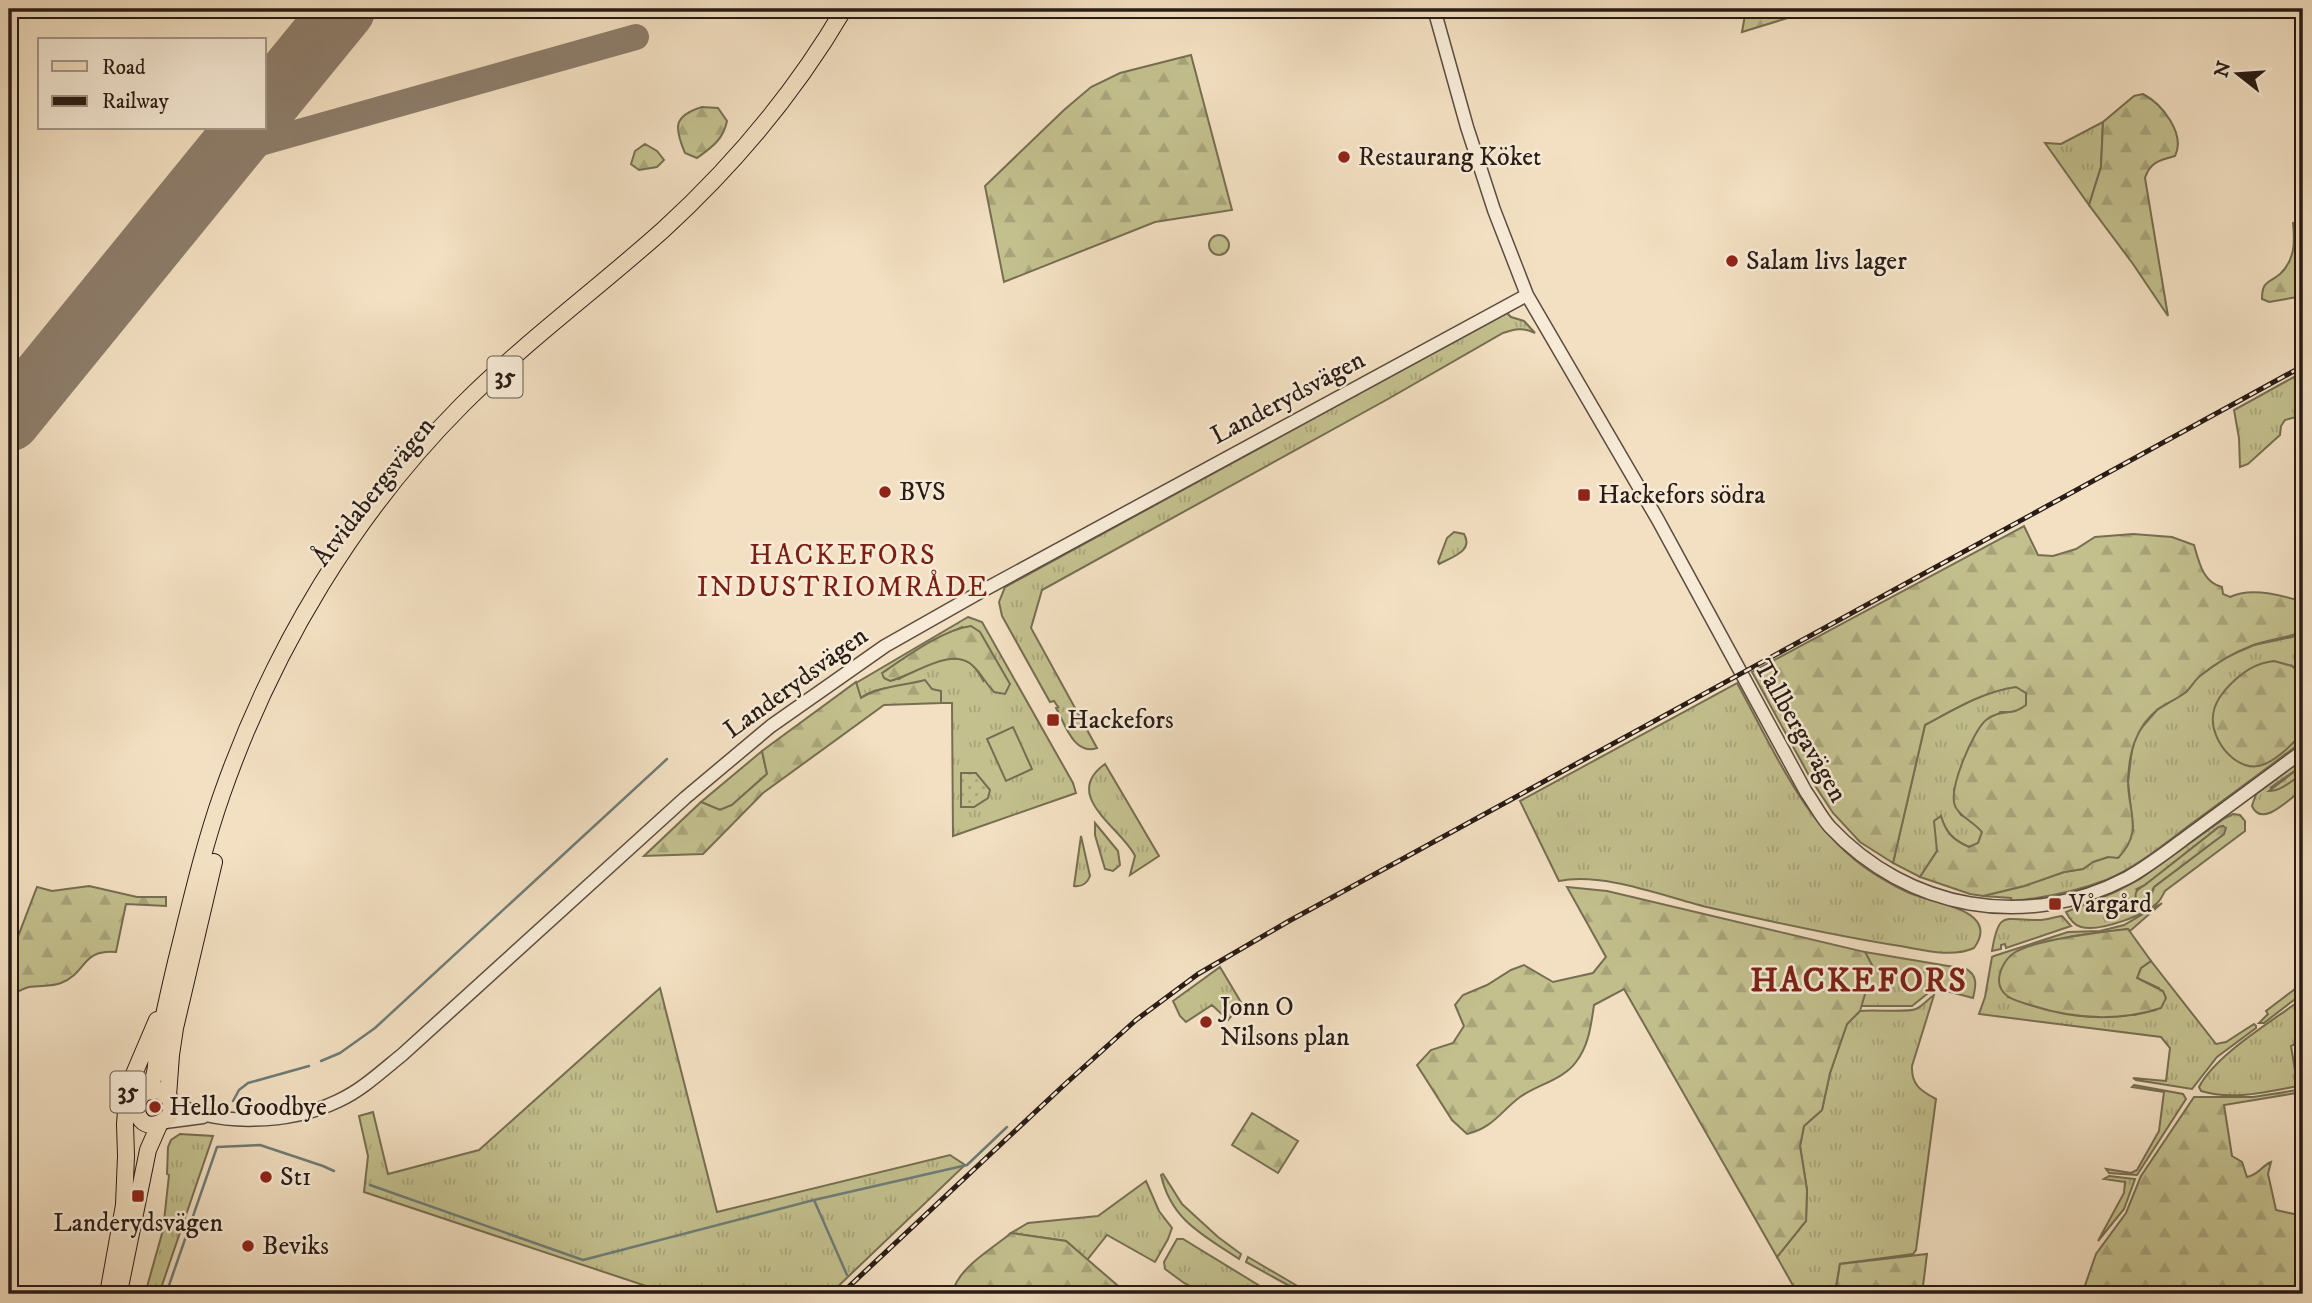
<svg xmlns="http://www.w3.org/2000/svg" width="2312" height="1303" font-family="'IM FELL DW Pica',serif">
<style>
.grass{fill:url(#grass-tufts);stroke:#766e52;stroke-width:2;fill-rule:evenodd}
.forest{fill:url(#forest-firs);stroke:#766e52;stroke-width:2}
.park{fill:url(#park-dots);stroke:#766e52;stroke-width:2}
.pitch{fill:#c3c08e;stroke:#766e52;stroke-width:2}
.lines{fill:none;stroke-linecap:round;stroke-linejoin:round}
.stream{stroke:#6e7c77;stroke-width:2.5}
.taxiway{stroke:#8e7e6c;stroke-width:26}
.runway{stroke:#8e7e6c;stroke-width:63}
.tertiary-casing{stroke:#5c4c40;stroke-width:15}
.primary-casing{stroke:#291b15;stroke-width:18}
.tertiary{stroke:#f7ebd7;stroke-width:12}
.primary{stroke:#f3e0c2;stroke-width:16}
.rail-casing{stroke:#291b15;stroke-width:5}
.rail{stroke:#f7ebd7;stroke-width:2.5;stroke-dasharray:8;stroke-linecap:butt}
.poi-dot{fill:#8f2418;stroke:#f7ebd7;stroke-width:2.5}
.labels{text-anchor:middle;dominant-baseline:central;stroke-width:5;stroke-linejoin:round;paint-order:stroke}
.shield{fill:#f7ebd7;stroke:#67594f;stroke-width:2}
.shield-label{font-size:24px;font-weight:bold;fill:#291b15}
.poi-label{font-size:26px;fill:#291b15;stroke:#f7ebd7;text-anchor:start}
.street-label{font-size:26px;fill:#291b15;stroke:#f7ebd7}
.neighbourhood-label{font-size:28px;letter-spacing:2px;fill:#7a1f14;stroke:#f7ebd7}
.district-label{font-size:33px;font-weight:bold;letter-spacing:2px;fill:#7a1f14;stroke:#f7ebd7}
</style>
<defs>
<pattern id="grass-tufts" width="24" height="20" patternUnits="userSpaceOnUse" patternTransform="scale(1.75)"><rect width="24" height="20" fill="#c3c08e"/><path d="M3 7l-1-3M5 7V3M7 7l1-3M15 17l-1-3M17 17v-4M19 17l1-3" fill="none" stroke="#a8a47a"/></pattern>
<pattern id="forest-firs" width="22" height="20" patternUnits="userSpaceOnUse" patternTransform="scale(1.75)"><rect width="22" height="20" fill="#c3c08e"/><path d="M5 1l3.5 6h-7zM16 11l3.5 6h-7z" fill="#a8a47a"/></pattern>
<pattern id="park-dots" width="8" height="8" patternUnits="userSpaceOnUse" patternTransform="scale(1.75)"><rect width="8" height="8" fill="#c3c08e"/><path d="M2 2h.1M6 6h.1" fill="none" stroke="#a8a47a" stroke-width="1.8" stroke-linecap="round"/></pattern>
</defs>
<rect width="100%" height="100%" fill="#f3e0c2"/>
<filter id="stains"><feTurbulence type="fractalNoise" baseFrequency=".00286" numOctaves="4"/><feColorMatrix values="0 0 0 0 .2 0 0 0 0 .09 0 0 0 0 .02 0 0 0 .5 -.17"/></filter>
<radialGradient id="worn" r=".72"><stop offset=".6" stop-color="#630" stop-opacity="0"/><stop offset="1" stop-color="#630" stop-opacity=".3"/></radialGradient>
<path class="grass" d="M2103,122L2101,167L2089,205L2045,143L2061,144Z
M1209 245a10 10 0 1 1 20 0a10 10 0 1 1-20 0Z
M1507,313L1511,317L1524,321L1535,333C1523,327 1515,329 1503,333L1388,399L1042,590L1031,628L1097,748C1074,756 1065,724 1056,708L1058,707L1054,701L1050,702L1002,616L999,602L1005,587Z
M2303,372V415L2285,420L2281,426L2280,435L2248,464L2240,467L2239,438L2234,410Z
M1454,532L1464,534C1474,551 1452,557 1439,564L1438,562L1447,538Z
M968,617L982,622L1073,783L1076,793L953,836L952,703H941V691C911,688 887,681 860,698L856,683ZM962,627L984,682C980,675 976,667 970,663C950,650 917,669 899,679L897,663L939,638Z
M2303,631V675L2292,666L2286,749L2303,733V741C2266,769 2228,797 2191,824C2164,844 2137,867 2106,880C2075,892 2044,898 2012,901L2011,898L1983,896L2024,886L2064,872L2083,869L2093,862L2108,857H2119L2133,830L2128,782L2132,749L2137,733L2157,710L2186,692L2198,677L2226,657L2254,645L2292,637Z
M1737,683C1774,750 1806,830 1873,873C1886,881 1900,890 1915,895C1936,903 2001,911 1974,948C1952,958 1923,950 1900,946C1836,936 1773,922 1711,908C1665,897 1605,872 1559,881L1520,801Z
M2016,686L2026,693V705L2017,712H2000L1954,789L1955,805L1961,815L1974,822L1982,832L1978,844L1969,847C1954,840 1946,833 1941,817L1937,851L1920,877L1893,863L1925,725C1955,709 1982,692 2016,686Z
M762,751L767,774L732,805L720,810L701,802Z
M2303,759V765L2270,788L2287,784L2303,773V789C2290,798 2262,829 2252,806L2256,794Z
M1105,764L1159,856L1130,875L1135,856C1123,829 1060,796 1105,764Z
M2233,814L2240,815L2245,821V831L2165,891C2163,894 2162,898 2159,901C2147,915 2100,932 2081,927C2073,925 2069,918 2066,912L2115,892L2140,879L2225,818ZM2223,826L2224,834L2154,887L2152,893L2137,889L2145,885L2219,827Z
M1095,823L1118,851L1120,865L1113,871L1105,869L1095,835Z
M1081,836L1090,876C1087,884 1082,887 1074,886Z
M2162,903L2130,931L2128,929L2074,936L2036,945L2008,997L2031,1005L2120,1015H2134L2156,1010L2159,988L2137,978L2141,968L2151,961L2216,1044L2226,1042L2254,1024L2256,1026V1028L2217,1057L2192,1089L2136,1080L2133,1078L2166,1081L2170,1048L2161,1037L1979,1014L1985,997L1992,957L1994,956L2068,932L2100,931L2124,925Z
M2062,916L2071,926L2006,948L2005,944L2001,945V949L1992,951C1999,908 2005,921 2039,920C2046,920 2054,917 2062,916Z
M1865,952L1966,969C1978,975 1976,986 1973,998L1939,989L1932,990L1912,1006H1861L1873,967Z
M1220,967L1242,1004L1228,1020L1212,1005L1186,1022L1180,1016L1173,1001Z
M2303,983V993L2264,1023H2259L2268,1014L2266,1011Z
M660,988L717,1212L950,1155L965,1165L830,1294H670L364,1192L368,1156L359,1116L373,1112L388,1174L479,1150Z
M1934,995L1912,1066C1911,1085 1921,1091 1936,1099L1916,1250L1913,1254L1840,1264L1835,1294H1793L1795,1289L1777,1257L1806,1221L1807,1190L1800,1146L1804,1126L1822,1110L1830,1073L1847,1024L1860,1011C1873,1009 1907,1013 1916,1009C1923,1006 1928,999 1934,995Z
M2303,998V1040L2291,1046L2297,1082L2303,1081V1085C2271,1091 2233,1101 2201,1091L2199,1087C2216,1054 2273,1021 2303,998Z
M2134,1085L2183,1094L2186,1099L2137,1175L2109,1173L2106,1169L2131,1173L2137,1170L2159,1131L2164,1092L2132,1087Z
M180,1134L213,1136L159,1294H145L163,1230L169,1175L167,1174L168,1147L171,1140Z
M1163,1174L1182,1204L1218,1237L1241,1254L1239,1259C1203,1235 1171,1220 1161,1175Z
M2109,1176L2135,1179L2124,1209L2098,1241L2124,1193L2125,1182L2104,1179Z
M1146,1181L1159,1211L1172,1228L1168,1239L1155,1262L1107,1235L1087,1260L1066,1241L1011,1233L1028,1223L1098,1216Z
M1177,1239H1183L1273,1294H1205L1184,1283L1165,1269L1164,1262Z
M1248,1257L1311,1294H1304L1246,1262Z"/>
<path class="forest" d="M1746,9H1817L1742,32Z
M1191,55L1232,210L1155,222L1004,282L985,186L1064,110L1091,87L1120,73Z
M2143,94C2162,104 2186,134 2175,156C2160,160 2150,162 2145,178L2168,316L2133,264L2089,205L2101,167L2103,122L2134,96Z
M702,107L718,108L727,121C723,140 712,147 697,158L685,153C674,127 673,116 702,107Z
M645,144L657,151L664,160L657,167L639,170L631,164L635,151Z
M2303,220V296L2269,302L2262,299C2262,281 2268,284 2280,274C2295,260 2295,242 2293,223Z
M2024,526L2038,555L2053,556L2076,549L2095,537L2133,534L2172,537L2194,545C2199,562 2203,583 2222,587L2223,594L2230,597C2250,587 2282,595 2303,602V631C2287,639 2268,639 2251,646C2233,653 2216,663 2200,676C2195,680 2191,687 2186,692C2177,699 2167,703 2158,709C2135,728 2129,753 2128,781C2128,813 2144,831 2118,858L2108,857L2093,862L2083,869L2064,872L2024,886L1983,896L1970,894L1920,877L1937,851L1934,821L1941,816C1946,833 1953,840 1969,847L1978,843L1982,832C1974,822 1959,816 1955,806C1948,789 1973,731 1986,720C2002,708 2011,717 2026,705V693L2016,687C1982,692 1955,709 1925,725L1893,863L1860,842L1833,813L1812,781L1752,672Z
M971,626L980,632L1010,684L1005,694L994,692C986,684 981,673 973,666C953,645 912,676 890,681L884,678L882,673C906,657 942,630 971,626Z
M2274,661L2292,666L2303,675V733C2292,744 2279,758 2265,764C2238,776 2210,740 2213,716C2214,701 2225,689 2235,680C2247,669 2258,663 2274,661Z
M925,680L932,689L941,691V703L884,705L763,793L703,854L644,856L701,802L720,810L732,805L767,774L762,751L856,682L861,698C880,686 903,686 925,680Z
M2303,765V773C2293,780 2281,791 2269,791Z
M2223,826L2226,828L2224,834L2154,887L2149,898L2141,902L2136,899C2134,891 2138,889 2145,885L2219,827Z
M89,886L137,897H166V906L126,904L116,952C81,949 87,973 61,983C52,987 39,985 29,987C22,989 15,993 9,996V960L37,887L52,891Z
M1567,887L1607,891L1865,952L1873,967L1860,1011L1847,1024L1830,1073L1822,1110L1804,1126L1800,1146L1807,1190L1806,1221L1777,1257L1624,989L1594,1005C1591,1025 1589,1045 1576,1062C1564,1079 1537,1085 1520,1097C1501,1111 1493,1128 1467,1134L1452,1120L1417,1065L1431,1050L1453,1043L1464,1026L1455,1005L1463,995L1487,985L1511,970L1524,965L1553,982L1593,973L1606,957Z
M2128,929L2151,961L2141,968L2137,978L2163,991L2166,998L2161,1008C2118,1022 2073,1019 2030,1005C2018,1001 2000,998 1999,981C1999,971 2005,959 2014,953C2035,939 2101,932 2128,929Z
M2303,1089V1092L2224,1105L2232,1156L2242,1162L2247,1177C2260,1174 2261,1166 2271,1162L2268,1174L2276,1210L2303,1216V1294H2082L2096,1254L2126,1213L2141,1176L2194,1097H2253Z
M1252,1113L1298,1141L1278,1173L1232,1145Z
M1011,1233L1066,1241L1117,1285L1110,1294H952C958,1267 991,1250 1011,1233Z
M1927,1254L1922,1294H1835L1840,1264Z"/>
<path class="park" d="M961,773H976L990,790L988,798L974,807H961Z"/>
<path class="pitch" d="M1013,727L1032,769L1006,781L987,739Z"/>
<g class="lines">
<path class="stream" d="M321,1061L340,1053L375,1028L667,759
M233,1101L239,1090L248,1083L309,1066
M370,1185L583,1260L814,1200L967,1165L1007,1127
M814,1200L847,1275
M166,1294L217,1147L260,1145L323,1166L334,1171"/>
<path class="taxiway" d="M221,161L246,147L636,37"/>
<path class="runway" d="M264,107L344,9
M9,420L247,128"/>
<g class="tertiary-casing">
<path id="tertiary" d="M1434,9L1467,127L1494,210L1527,295L1658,520L1806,792C1814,803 1821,817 1830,827C1908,910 2026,931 2127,878C2151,865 2174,846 2196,830C2232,803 2268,777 2303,751
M171,1100C215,1129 292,1123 338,1101C362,1090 382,1071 403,1054L685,798L771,726L885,646L982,591L1527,295
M165,1122L203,1117"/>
</g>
<g class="primary-casing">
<path id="primary" d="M146,1092L160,1090L171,1100V1113C161,1129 138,1130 137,1108C136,1096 149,1090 153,1079C157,1070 156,1060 157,1051C162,1021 169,992 176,962C190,906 203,848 222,794C273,649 354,513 463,404C525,342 597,289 663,230C733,166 796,91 844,9
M168,1096L171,1055L175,1028L214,862
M124,1204L126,1156L125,1124L127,1098L134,1074L157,1020
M119,1292L148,1150L159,1125
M108,1294L126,1194"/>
</g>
<use href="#tertiary" class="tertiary"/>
<use href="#primary" class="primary"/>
<g class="rail-casing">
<path id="rail" d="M841,1294L1063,1086L1136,1020L1198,974L1289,921L2303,366"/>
</g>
<use href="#rail" class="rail"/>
</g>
<g class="poi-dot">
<circle cx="1344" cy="157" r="7"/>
<circle cx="1732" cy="261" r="7"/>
<circle cx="885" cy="492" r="7"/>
<rect x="1577" y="488" width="14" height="14" rx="3.5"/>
<rect x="1046" y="713" width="14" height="14" rx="3.5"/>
<rect x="2048" y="897" width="14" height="14" rx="3.5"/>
<circle cx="1206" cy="1022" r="7"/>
<circle cx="155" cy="1107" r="7"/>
<circle cx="266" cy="1177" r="7"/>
<rect x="131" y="1189" width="14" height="14" rx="3.5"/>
<circle cx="248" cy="1246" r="7"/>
</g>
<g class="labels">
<g class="shield">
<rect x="487.5" y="356.5" width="35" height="41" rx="5"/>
<rect x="110.5" y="1071.5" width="35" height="41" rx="5"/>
</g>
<g class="shield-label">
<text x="505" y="377">35</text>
<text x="128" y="1092">35</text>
</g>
<g class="poi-label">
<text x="1358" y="157">Restaurang Köket</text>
<text x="1746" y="261">Salam livs lager</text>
<text x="899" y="492">BVS</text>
<text x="1598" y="495">Hackefors södra</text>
<text x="1067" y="720">Hackefors</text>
<text x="2069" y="904">Vårgård</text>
<text x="1220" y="1007">Jonn O<tspan x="1220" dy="30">Nilsons plan</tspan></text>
<text x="169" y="1107">Hello Goodbye</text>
<text x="280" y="1177">St1</text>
<text x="138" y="1223" text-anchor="middle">Landerydsvägen</text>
<text x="262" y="1246">Beviks</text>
</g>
<g class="street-label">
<text transform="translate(1288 398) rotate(-28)">Landerydsvägen</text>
<text transform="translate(374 492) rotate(-52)">Åtvidabergsvägen</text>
<text transform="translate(796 683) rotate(-36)">Landerydsvägen</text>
<text transform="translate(1800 731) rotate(60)">Tallbergavägen</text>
</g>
<g class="neighbourhood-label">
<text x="843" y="555">HACKEFORS<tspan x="843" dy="32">INDUSTRIOMRÅDE</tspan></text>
</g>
<g class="district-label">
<text x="1859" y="981">HACKEFORS</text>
</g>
</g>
<rect width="2312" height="1303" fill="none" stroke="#f3e0c2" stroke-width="35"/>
<rect x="10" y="10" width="2291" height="1282" fill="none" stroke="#291b15" stroke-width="3.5"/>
<rect x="18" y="18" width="2277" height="1268" fill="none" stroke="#291b15" stroke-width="2"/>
<rect x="38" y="38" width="228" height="91" fill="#f7ebd7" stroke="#a59889" stroke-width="2"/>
<rect x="52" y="61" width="35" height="10" fill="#f3e0c2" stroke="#a59889" stroke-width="2"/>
<text x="102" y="74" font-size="21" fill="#291b15">Road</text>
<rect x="52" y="96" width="35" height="10" fill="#291b15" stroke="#a59889" stroke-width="2"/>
<text x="102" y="108" font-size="21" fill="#291b15">Railway</text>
<g transform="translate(2238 74) rotate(287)" stroke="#f7ebd7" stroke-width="5" paint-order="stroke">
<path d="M0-5L12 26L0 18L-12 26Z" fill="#291b15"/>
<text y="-10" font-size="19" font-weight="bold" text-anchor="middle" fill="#291b15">N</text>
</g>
<rect width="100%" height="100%" filter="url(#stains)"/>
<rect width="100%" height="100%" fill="url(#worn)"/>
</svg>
